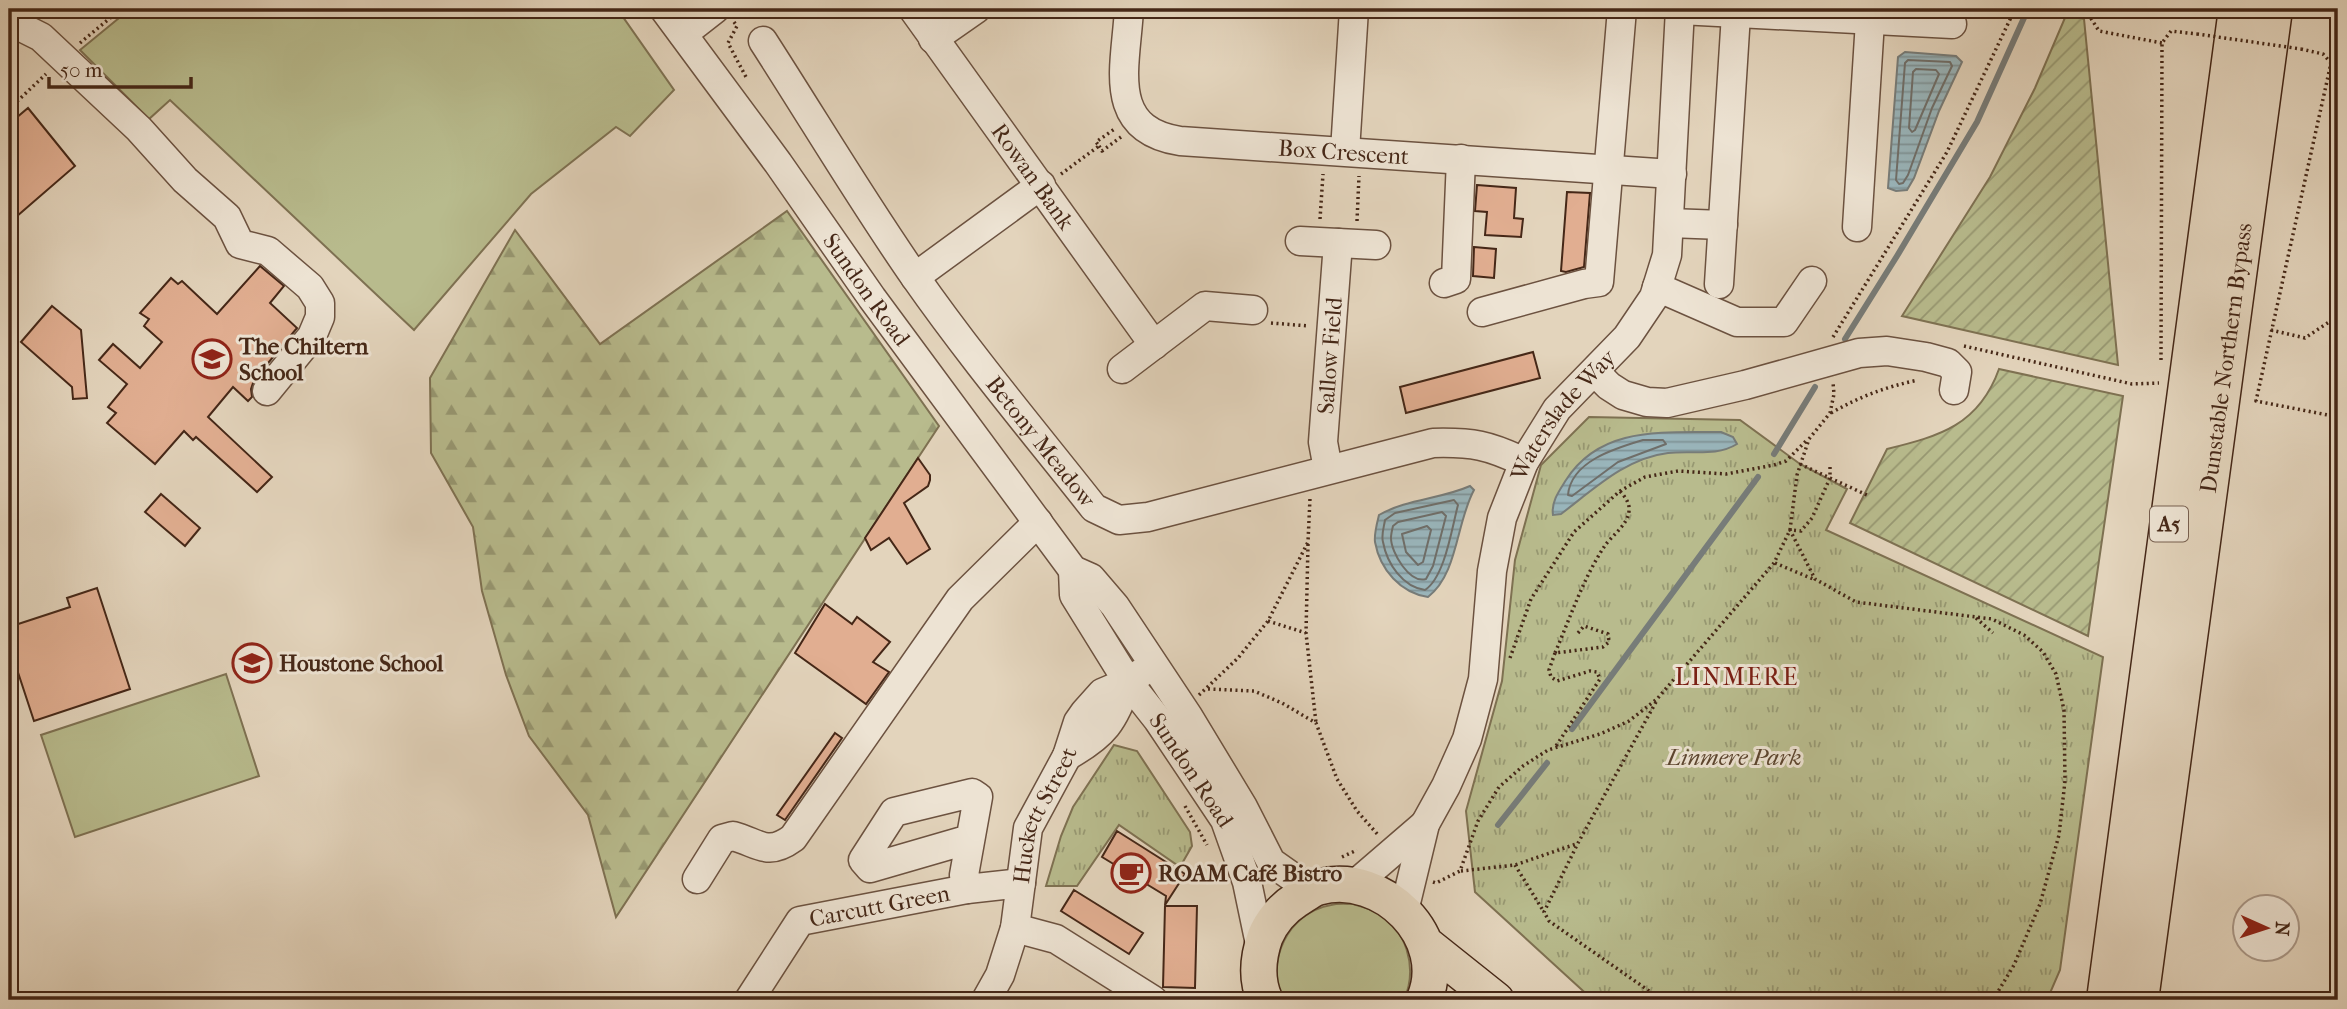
<svg xmlns="http://www.w3.org/2000/svg" width="2347" height="1009" font-family="'IM FELL French Canon',serif">
<style>
.grass{fill:#b8bb8d;stroke:#7e7152;stroke-width:2}
.forest{fill:url(#forest-firs);stroke:#7e7152;stroke-width:2}
.park{fill:url(#park-tufts);stroke:#7e7152;stroke-width:2}
.garden{fill:url(#garden-furrows);stroke:#7e7152;stroke-width:2}
.water{fill:url(#water-rules);stroke:#777c79;stroke-width:2}
.lines{fill:none;stroke-linecap:round;stroke-linejoin:round}
.shore{stroke:#6f6e69;stroke-width:2}
.stream{stroke:#777c79;stroke-width:6}
.building{fill:#e1ae91;stroke:#452717;stroke-width:2}
.minor-casing{stroke:#6c5240;stroke-width:31}
.major-casing{stroke:#452717;stroke-width:38}
.highway-casing{stroke:#452717;stroke-width:41}
.path{stroke:#452717;stroke-width:3.5;stroke-dasharray:2 3.5;stroke-linecap:butt}
.minor{stroke:#ede3d3;stroke-width:28}
.major{stroke:#e3d4bc;stroke-width:35}
.highway{stroke:#e3d4bc;stroke-width:38}
.path-bridge{stroke:#452717;stroke-width:3.5;stroke-dasharray:2 3.5;stroke-linecap:butt}
.labels{text-anchor:middle;dominant-baseline:central;stroke-width:6;stroke-linejoin:round;paint-order:stroke}
.shield{fill:#ede3d3;stroke:#775f4f;stroke-width:2}
.shield-label{font-size:21px;font-weight:bold;fill:#452717}
.street-label{font-size:23px;fill:#452717;stroke:#ede3d3}
.poi-label{font-size:23px;font-weight:bold;fill:#452717;stroke:#ede3d3;text-anchor:start}
.park-label{font-size:23px;font-style:italic;fill:#5c452f;stroke:#ede3d3}
.neighbourhood-label{font-size:24px;letter-spacing:2px;fill:#7a1f14;stroke:#ede3d3}
</style>
<defs>
<pattern id="forest-firs" width="22" height="20" patternUnits="userSpaceOnUse" patternTransform="scale(1.75)"><rect width="22" height="20" fill="#b8bb8d"/><path d="M5 1l3.5 6h-7zM16 11l3.5 6h-7z" fill="#979872"/></pattern>
<pattern id="park-tufts" width="24" height="20" patternUnits="userSpaceOnUse" patternTransform="scale(1.75)"><rect width="24" height="20" fill="#b8bb8d"/><path d="M3 7l-1-3M5 7V3M7 7l1-3M15 17l-1-3M17 17v-4M19 17l1-3" fill="none" stroke="#979872"/></pattern>
<pattern id="garden-furrows" width="10" height="10" patternUnits="userSpaceOnUse" patternTransform="scale(1.75)"><rect width="10" height="10" fill="#b8bb8d"/><path d="M-1 1l2-2M0 10L10 0M9 11l2-2" fill="none" stroke="#979872"/></pattern>
<pattern id="water-rules" width="6" height="5" patternUnits="userSpaceOnUse" patternTransform="scale(1.75)"><rect width="6" height="5" fill="#99b5bb"/><path d="M0 2.5h6" fill="none" stroke="#7f9397"/></pattern>
</defs>
<rect width="100%" height="100%" fill="#e3d4bc"/>
<filter id="stains"><feTurbulence type="fractalNoise" baseFrequency=".00286" numOctaves="4"/><feColorMatrix values="0 0 0 0 .2 0 0 0 0 .09 0 0 0 0 .02 0 0 0 .5 -.17"/></filter>
<radialGradient id="worn" r=".72"><stop offset=".6" stop-color="#630" stop-opacity="0"/><stop offset="1" stop-color="#630" stop-opacity=".3"/></radialGradient>
<path class="grass" d="M130,9H614L618,10L674,90L630,136L616,127L531,194L414,330L170,100L149,119L80,50Z
M226,674L259,776L75,837L41,735Z
M1353,904C1360,906 1368,908 1374,911C1407,927 1418,968 1404,1000H1282C1266,961 1287,913 1331,905C1338,903 1346,904 1353,904Z"/>
<path class="forest" d="M787,211L939,426L616,917L588,815L529,736L506,675L482,591L473,527L431,453L430,378L515,230L600,344Z"/>
<path class="park" d="M1589,417L1740,420L1800,464L1847,489L1826,530L2103,657L2060,970L2047,1000H1593L1475,892L1466,811L1502,681L1515,560L1541,465Z
M1114,745L1137,751L1190,832L1192,846L1180,867L1119,825L1077,886H1046L1061,836L1073,807Z"/>
<path class="garden" d="M2067,13L2084,19L2118,365L1902,316L1990,177L2035,88Z
M1999,369L2123,396L2088,636L1850,523L1887,449C1940,436 1979,425 1999,369Z"/>
<path class="water" d="M1905,52L1956,56L1962,62L1939,111L1914,178L1907,190L1896,191L1888,188L1898,57Z
M1721,432L1733,437L1737,444C1716,457 1692,450 1668,453C1626,458 1594,489 1561,514L1553,515C1551,502 1559,491 1566,480C1601,425 1664,433 1721,432Z
M1470,486L1474,490C1456,523 1458,574 1428,597C1401,593 1380,570 1375,542C1374,534 1377,523 1379,515C1407,499 1441,499 1470,486Z"/>
<g class="lines">
<path class="shore" d="M1908,60L1950,62L1952,66L1932,108L1908,175L1903,183L1899,184L1896,180L1905,63Z
M1916,69L1936,70L1939,74L1915,130L1912,132L1909,128L1913,72Z
M1643,440H1663L1666,444L1618,462L1572,496L1568,495C1571,461 1616,448 1643,440Z
M1454,500L1458,505C1452,527 1445,577 1425,590C1403,587 1387,564 1383,542C1381,535 1384,527 1385,520L1395,513Z
M1442,512L1446,516L1433,566L1426,579C1410,584 1391,553 1391,538C1391,534 1392,530 1393,526L1398,522Z
M1427,526L1431,530L1423,562L1418,565L1406,552L1402,534Z"/>
<path class="stream" d="M1845,339L1897,256L1977,122L2028,9
M1774,454L1815,387
M1572,729L1758,477
M1498,825L1547,763"/>
</g>
<path class="building" d="M28,108L75,166L9,223V124Z
M1477,185L1516,188L1514,218L1523,219L1521,237L1485,235L1487,212L1475,211Z
M1567,192L1590,193L1584,267L1566,272L1561,271Z
M1474,247L1496,249L1494,278L1473,276Z
M260,266L284,286L270,303L297,328L254,380L251,389L252,397L248,401L233,387L208,417L272,477L257,492L196,437L193,440L184,431L155,464L107,423L116,413L108,407L127,384L99,360L113,344L140,368L162,342L144,326L149,319L140,313L171,278L178,284L182,281L217,314Z
M52,306L81,330L87,398L73,399L72,387L21,342Z
M1533,352L1540,378L1406,413L1400,387Z
M918,458L930,475V480L928,486L904,503L930,549L907,564L889,538L871,550L865,538Z
M161,494L200,528L185,546L145,512Z
M97,588L130,689L34,721L9,645V627L70,607L67,598Z
M825,604L852,624L857,617L890,642L873,662L889,672L866,704L795,653Z
M835,733L842,738L785,820L777,815Z
M1117,831L1185,874L1165,905L1166,896L1102,857Z
M1074,890L1143,933L1129,954L1061,911Z
M1165,906H1197L1195,988L1163,987Z"/>
<g class="lines">
<g class="minor-casing">
<g id="minor">
<path id="s1" d="M664,9L778,163L872,298L1073,570L1091,578L1115,606L1188,716L1243,807L1271,862L1298,881L1317,887"/>
<path id="s2" d="M913,9L1154,345"/>
<path id="s3" d="M1129,9C1126,66 1105,129 1180,141L1672,174"/>
<path d="M1680,10L1952,24"/>
<path d="M9,21L41,37L139,129L185,180L227,217L240,244L268,251L310,287L320,303V317L312,336L267,391"/>
<path d="M683,34L715,9"/>
<path d="M933,39L976,9"/>
<path id="s4" d="M763,41C814,120 862,201 915,277C971,357 1034,432 1094,508L1119,520L1148,517L1433,443C1473,442 1488,445 1524,462"/>
<path d="M1345,151L1354,9"/>
<path d="M1669,223L1723,225"/>
<path d="M1857,227L1870,21"/>
<path d="M1300,241L1376,245"/>
<path d="M915,277L1041,185"/>
<path d="M1444,283L1456,279L1461,159"/>
<path d="M1719,284L1736,14"/>
<path d="M1657,287L1737,322H1784L1812,281"/>
<path d="M1482,312L1584,284L1599,282L1622,9"/>
<path d="M1122,369L1205,306L1253,310"/>
<path d="M1595,372L1609,386L1623,395L1647,402L1667,403L1745,385L1859,353L1887,351L1926,357L1948,363L1957,372L1954,390"/>
<path id="s5" d="M1328,469L1323,442L1338,243"/>
<path id="s6" d="M1073,570L1074,595L1128,682L1158,720L1225,820L1247,882L1261,949"/>
<path d="M1067,756C1106,734 1112,723 1128,682"/>
<path d="M970,839L870,868L863,860L894,812L972,793L978,797L964,875L967,889L1021,883"/>
<path d="M697,879L722,839L733,836C759,843 767,857 793,838L960,599L1038,522"/>
<path d="M1353,886L1425,824"/>
<path id="s7" d="M1404,911L1425,824L1446,786L1467,739L1483,679L1492,571L1502,518L1524,462L1557,409L1627,337L1654,297L1667,255L1680,9"/>
<path d="M1015,928L1056,939L1153,1000"/>
<path id="s8" d="M749,1000L800,921L967,889"/>
<path id="s9" d="M986,1000L1000,975L1015,928L1028,828L1067,756L1078,722L1085,712L1102,693L1128,682L1141,673"/>
</g>
</g>
<g class="major-casing">
<path id="major" d="M1427,945L1496,1000
M1265,1000C1256,980 1258,957 1265,937C1271,922 1283,908 1296,900C1303,896 1311,889 1319,887C1383,870 1451,938 1424,1000"/>
</g>
<g class="highway-casing">
<g id="highway">
<path d="M2106,1000L2238,9"/>
<path id="s10" d="M2139,1000L2273,9"/>
</g>
</g>
<path class="path" d="M62,9L77,15L121,9
M2085,9L2099,31L2162,43
M734,22L737,26L728,43L746,77
M80,43L121,9
M2301,49L2323,54L2331,63L2256,401L2338,417
M9,109L46,74
M1099,146L1102,151L1121,137
M1061,174L1099,146L1096,142L1116,128
M1320,219L1323,174
M1357,221L1359,176
M1271,323L1309,326
M2271,330L2305,338L2338,316
M1833,337L1947,152L2015,9
M1964,346L2132,384L2159,383
M2161,360L2162,43L2171,31L2197,34
M1831,413C1859,397 1885,387 1918,380
M1800,464L1830,478L1812,518L1801,531L1790,530L1815,579L1856,602L1992,619L2024,635L2043,652L2056,674L2064,710L2065,781L2059,835L2040,904L2014,965L1993,1000
M1830,467V478L1867,495
M1308,544L1306,633L1316,723
M1775,563L1813,579
M1976,618L1993,633
M1268,621L1306,633
M1578,633L1584,626L1608,634L1609,642L1603,647L1555,653C1570,618 1583,579 1604,547C1611,536 1628,525 1629,511C1630,503 1625,497 1620,491
M1555,653L1549,670L1551,677L1557,681L1590,671L1597,672L1600,679L1556,746
M1510,658L1531,599L1574,532L1620,491L1645,477L1678,471L1726,474L1774,465L1786,461L1807,440
M1208,689L1254,691L1282,703L1316,723L1337,779L1357,811L1379,836
M1199,695L1238,658L1268,621L1308,542L1310,498
M1656,702L1578,843L1544,912L1549,921L1662,1000
M1185,806L1207,845
M1342,857L1357,850
M1515,865L1544,912
M1461,871L1515,865L1576,844
M1433,882L1436,883L1460,871L1478,821L1499,787L1523,766L1548,750L1600,734L1629,721L1657,699L1774,563L1790,530L1797,475L1809,439L1830,413L1834,394L1833,382"/>
<use href="#minor" class="minor"/>
<use href="#major" class="major"/>
<use href="#highway" class="highway"/>
<path class="path-bridge" d="M2197,34L2301,49"/>
</g>
<defs>
<g id="school-ring" transform="scale(2.0125)"><circle r="9.5" fill="#ede3d3" stroke="#8f2418" stroke-width="1.5"/><path d="M0-5L7-2L0 1L-7-2ZM-4 1L0 2.5L4 1V4Q0 6-4 4Z" fill="#8f2418"/></g>
<g id="cafe-ring" transform="scale(2.0125)"><circle r="9.5" fill="#ede3d3" stroke="#8f2418" stroke-width="1.5"/><path d="M-5.5-4.5H6V0H3Q3 3.5 0 3.5H-2.5Q-5.5 3.5-5.5 0ZM3-3.2v2h1.7v-2ZM-6 4.5H4V6H-6Z" fill="#8f2418"/></g>
</defs>
<g fill-rule="evenodd">
<use href="#school-ring" x="212" y="359"/>
<use href="#school-ring" x="252" y="663"/>
<use href="#cafe-ring" x="1131" y="873"/>
</g>
<g class="labels">
<rect class="shield" x="2150" y="506.5" width="38" height="35" rx="5"/>
<g class="shield-label">
<text x="2169" y="524">A5</text>
</g>
<g class="street-label">
<text stroke="none"><textPath href="#s3" startOffset="327">Box Crescent</textPath></text>
<text stroke="none"><textPath href="#s2" startOffset="206">Rowan Bank</textPath></text>
<text stroke="none"><textPath href="#s1" startOffset="346">Sundon Road</textPath></text>
<text stroke="none"><textPath href="#s5" startOffset="114">Sallow Field</textPath></text>
<text stroke="none"><textPath href="#s10" startOffset="648">Dunstable Northern Bypass</textPath></text>
<text stroke="none"><textPath href="#s7" startOffset="530">Waterslade Way</textPath></text>
<text stroke="none"><textPath href="#s4" startOffset="488">Betony Meadow</textPath></text>
<text stroke="none"><textPath href="#s6" startOffset="236">Sundon Road</textPath></text>
<text stroke="none"><textPath href="#s9" startOffset="196">Huckett Street</textPath></text>
<text stroke="none"><textPath href="#s8" startOffset="175">Carcutt Green</textPath></text>
</g>
<g class="poi-label">
<text x="239" y="346">The Chiltern<tspan x="239" dy="26">School</tspan></text>
<text x="279" y="663">Houstone School</text>
<text x="1158" y="873">ROAM Café Bistro</text>
</g>
<g class="park-label">
<text x="1734" y="757">Linmere Park</text>
</g>
<g class="neighbourhood-label">
<text x="1737" y="677">LINMERE</text>
</g>
</g>
<rect width="2347" height="1009" fill="none" stroke="#e3d4bc" stroke-width="35"/>
<rect x="10" y="10" width="2326" height="988" fill="none" stroke="#452717" stroke-width="3.5"/>
<rect x="18" y="18" width="2312" height="974" fill="none" stroke="#452717" stroke-width="2"/>
<g transform="translate(2266 928) rotate(93)"><circle r="33" fill="#ede3d3" stroke="#aa9888" stroke-width="2"/>
<path d="M0-5L12 26L0 18L-12 26Z" fill="#8f2418"/>
<text y="-10" font-size="19" font-weight="bold" text-anchor="middle" fill="#452717">N</text>
</g>
<path d="M49 77v10h142v-10" fill="none" stroke="#452717" stroke-width="3.5"/>
<text x="60" y="77" font-size="21" fill="#452717" stroke="#ede3d3" stroke-width="5" paint-order="stroke">50 m</text>
<rect width="100%" height="100%" filter="url(#stains)"/>
<rect width="100%" height="100%" fill="url(#worn)"/>
</svg>
